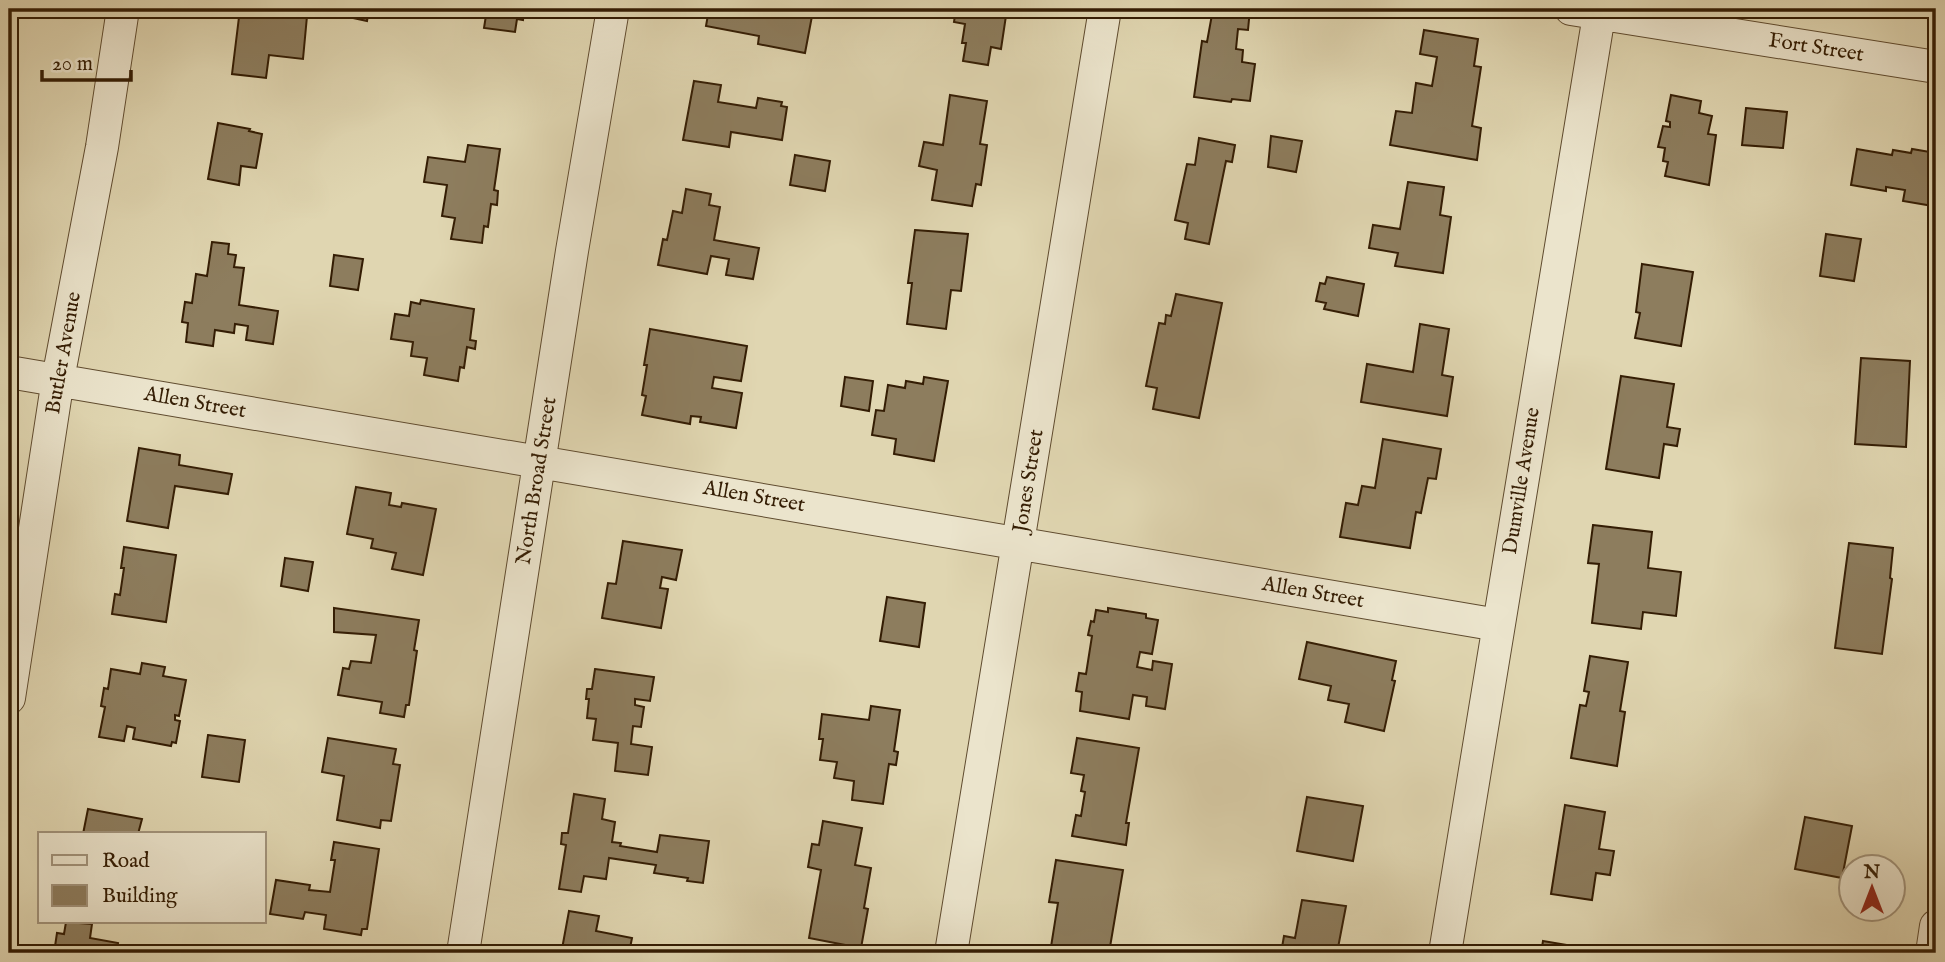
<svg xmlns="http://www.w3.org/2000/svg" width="1945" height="962" font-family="'IM FELL English',serif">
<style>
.building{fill:#8d7d5e;stroke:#341d04;stroke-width:2}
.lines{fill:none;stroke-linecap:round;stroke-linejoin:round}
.minor-casing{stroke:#5f4b2f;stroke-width:34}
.minor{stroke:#ebe4cc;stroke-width:32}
.labels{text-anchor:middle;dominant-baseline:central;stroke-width:5;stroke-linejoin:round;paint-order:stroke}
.street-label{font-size:21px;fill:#341d04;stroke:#ebe4cc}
</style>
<rect width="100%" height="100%" fill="#e0d6b1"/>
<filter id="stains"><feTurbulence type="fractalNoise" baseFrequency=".00286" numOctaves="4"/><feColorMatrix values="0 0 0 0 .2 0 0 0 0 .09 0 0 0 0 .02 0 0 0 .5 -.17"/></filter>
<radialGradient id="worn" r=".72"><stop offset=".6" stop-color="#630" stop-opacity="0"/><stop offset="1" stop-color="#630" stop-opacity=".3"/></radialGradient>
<path class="building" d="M240,9H277L276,12L307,16L303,59L269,55L266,78L232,74Z
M312,9H369L367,21Z
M487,9H524L523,20L517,19L515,32L484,28Z
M709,9H775L812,16L805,53L758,44L759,36L706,26Z
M956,9H1007L1001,49L991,47L988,65L963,61L966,43H962L965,24L954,22Z
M1213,9H1250L1248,30L1238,29L1236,49L1243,50L1242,62L1255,64L1250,101L1232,99L1231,102L1194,97L1202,41L1207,42Z
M1424,30L1478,39L1474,66L1481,67L1472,126L1481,128L1477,160L1390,145L1396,111L1412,113L1416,83L1432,86L1437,57L1420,54Z
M694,81L721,85L718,102L756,108L758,98L782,102L781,106L787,107L782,140L731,132L729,147L683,140Z
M950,95L987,101L980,144L987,145L981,185L976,184L972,206L932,200L937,170L919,166L924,142L943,145Z
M1671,95L1701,101L1699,113L1712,116L1708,134L1716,135L1709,185L1665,176L1668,162L1663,161L1665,148L1658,147L1663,126L1670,127V122L1666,121Z
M1746,108L1787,112L1783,148L1742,145Z
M218,123L250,129L249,131L262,134L256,168L241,166L239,185L208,179Z
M1271,136L1302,141L1296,172L1268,167Z
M1199,138L1235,145L1232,162L1226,161L1209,244L1185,239L1188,223L1175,220L1187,164L1195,165Z
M468,145L500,149L494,190L498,191L497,205L491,204L488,227L484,226L482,243L451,239L455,218L442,216L447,185L424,182L428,157L465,162Z
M1857,149L1892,155L1893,150L1911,153L1912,149L1936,153V195H1934L1933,206L1903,201L1905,190L1886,187V191L1851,185Z
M795,155L830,161L825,191L790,185Z
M1408,182L1444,187L1440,215L1451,217L1443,273L1395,266L1398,253L1369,248L1373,225L1400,229Z
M686,189L711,194L709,205L720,207L714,240L759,248L753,279L726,275L729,259L711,256L707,274L658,265L663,239L667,240L673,211L682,213Z
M915,230L968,234L961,291L951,290L946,329L907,324L912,283H908Z
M1826,234L1861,239L1854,281L1820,276Z
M212,242L229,244L228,254L236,255L234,267L244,268L239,305L278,311L273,344L246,340L248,326L235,324L234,333L215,330L213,346L186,342L188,323L182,322L185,302L192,303L196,274L207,276Z
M334,255L363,259L358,290L330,286Z
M1642,264L1693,272L1681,346L1635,338L1640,313L1636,312Z
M1327,277L1364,284L1358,316L1324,309L1326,303L1316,301L1320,283L1325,284Z
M1176,294L1222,303L1199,418L1153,409L1157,388L1146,386L1159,323L1165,324L1166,315L1171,316Z
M421,300L474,309L470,340L476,341L475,349L467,347L464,368L460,367L458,381L424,375L427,358L411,356L413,342L391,339L395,314L409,316L411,302L420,304Z
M1420,324L1449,329L1442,375L1453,377L1447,416L1361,402L1367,364L1413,372Z
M650,329L747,346L741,381L714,377L712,388L742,393L736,428L700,422L701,417L691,416L690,424L642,415L646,396L642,395L647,365H644Z
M1861,358L1910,361L1906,447L1855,444Z
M1621,376L1674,384L1667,427L1680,429L1677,446L1664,444L1659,478L1606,469Z
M845,377L873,381L869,411L841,406Z
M924,377L948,381L934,461L894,454L896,439L872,435L876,410L884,411L888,385L905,388L906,381L923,384Z
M1383,439L1441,449L1436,479L1428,478L1421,513L1416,512L1410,548L1340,537L1346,503L1358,505L1362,486L1375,488Z
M139,448L180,455L179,465L232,474L228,494L175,486L168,528L127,521Z
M356,487L391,493L389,505L401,507L402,503L436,509L423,575L392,569L396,553L371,548L373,539L347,534Z
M1593,525L1652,532L1648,568L1681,572L1676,616L1643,612L1641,629L1592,623L1599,564L1588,563Z
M623,541L682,550L676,580L662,577L660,588L668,589L661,628L602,618L608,583L616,584Z
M1849,543L1893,548L1890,578L1892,579L1882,654L1835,648Z
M124,547L176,555L166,622L112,614L115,594L120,595L124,568H121Z
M285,558L313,562L308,591L281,586Z
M887,597L925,603L919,647L880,641Z
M334,608L419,620L414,650L417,651L409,705H406L404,717L380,713L382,702L338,695L343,668L349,669L351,661L371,663L376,635L334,632Z
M1108,608L1146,614V618L1158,620L1152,654L1140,652L1137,667L1152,670L1153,661L1172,664L1165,709L1146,706L1147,697L1133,695L1129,719L1080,711L1082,692L1076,691L1079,673L1086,674L1092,636L1088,635L1091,621L1094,622L1096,610L1108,612Z
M1307,642L1396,661L1392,680L1395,681L1384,731L1345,722L1349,704L1328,700L1331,686L1299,679Z
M1590,656L1628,662L1620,711L1625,712L1617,766L1571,758L1580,705L1586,706L1589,692L1584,691Z
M142,663L165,667L163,676L186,680L179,716L175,715V720L180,721L176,743L172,742L171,746L133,739L135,728L127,726L124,741L99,737L105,707L101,706L104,688L108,689L111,669L140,674Z
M595,669L654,677L650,701L635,699V705L644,707L641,727L633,726L631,744L652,747L648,775L615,771L618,743L593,740L596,719L587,718L589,699H586L587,689H592Z
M871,706L900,710L894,751L898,752L896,765L889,764L883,804L852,800L854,781L834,778L837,762L820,760L823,739H819L822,714L869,720Z
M208,735L245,740L239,782L202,777Z
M328,738L396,749L393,764L400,765L391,821L381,820L380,828L337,820L344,776L322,772Z
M1077,738L1139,748L1126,823H1129L1126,845L1072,836L1076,815L1081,816L1085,792L1081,791L1084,775L1071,773Z
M574,794L605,799L602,819L615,822L612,842L621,843L620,846L657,852L660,835L709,841L703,883L687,881L688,878L654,873L656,865L609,858L606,879L584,876L581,892L559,889L566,845L561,844L562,833H568Z
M1307,797L1363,806L1353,861L1297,851Z
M1565,805L1605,812L1599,849L1614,851L1610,875L1596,873L1592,900L1551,894Z
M88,809L142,819L138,834H83Z
M1805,817L1852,826L1842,878L1795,869Z
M823,821L862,828L855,865L871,868L864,908L868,909L861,948L809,938L821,870L808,867L812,844L819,845Z
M334,842L379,849L367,929H362L361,935L324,929L326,915L305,912L303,919L270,914L276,880L310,885L309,890L330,892L335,860H331Z
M1056,860L1123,870L1109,953H1050L1058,903L1049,902Z
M1302,900L1346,906L1337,953H1281L1284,936L1295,938Z
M569,911L599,916L596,931L632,938L629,953H554L555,948L562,949Z
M66,922L92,924L90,938L118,943L117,949L142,953H54L57,933L64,934Z
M1543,941L1579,947L1578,953H1541Z"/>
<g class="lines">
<g class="minor-casing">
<path id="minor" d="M1571,9L1936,67
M9,372L1498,625
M9,698L58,379L102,147L123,9
M463,953L572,251L613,9
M951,953L1105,9
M1445,953L1600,9
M1932,953L1936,926"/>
</g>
<use href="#minor" class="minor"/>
</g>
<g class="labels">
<g class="street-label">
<text transform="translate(1816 48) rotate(9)">Fort Street</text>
<text transform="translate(64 353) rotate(-80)">Butler Avenue</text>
<text transform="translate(195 403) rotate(10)">Allen Street</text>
<text transform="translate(537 481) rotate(-81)">North Broad Street</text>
<text transform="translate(1029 481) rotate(-81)">Jones Street</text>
<text transform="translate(1522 481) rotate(-81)">Dumville Avenue</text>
<text transform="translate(754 497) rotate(10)">Allen Street</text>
<text transform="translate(1313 593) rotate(10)">Allen Street</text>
</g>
</g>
<rect width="1945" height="962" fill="none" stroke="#e0d6b1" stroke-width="35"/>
<rect x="10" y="10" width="1924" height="941" fill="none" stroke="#341d04" stroke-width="3.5"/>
<rect x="18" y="18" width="1910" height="927" fill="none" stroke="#341d04" stroke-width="2"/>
<rect x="38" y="832" width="228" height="91" fill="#ebe4cc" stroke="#a2947c" stroke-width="2"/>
<rect x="52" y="855" width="35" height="10" fill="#ebe4cc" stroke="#a2947c" stroke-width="2"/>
<text x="102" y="867" font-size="21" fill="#341d04">Road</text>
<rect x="52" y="885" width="35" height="21" fill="#8d7d5e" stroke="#a2947c" stroke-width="2"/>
<text x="102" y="902" font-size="21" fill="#341d04">Building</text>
<g transform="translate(1872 888)"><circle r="33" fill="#ebe4cc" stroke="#a2947c" stroke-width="2"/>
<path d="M0-5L12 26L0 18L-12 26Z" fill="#8f2418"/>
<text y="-10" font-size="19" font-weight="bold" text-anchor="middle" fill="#341d04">N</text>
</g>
<path d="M42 70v10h89v-10" fill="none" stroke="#341d04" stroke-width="3.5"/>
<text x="52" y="70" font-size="21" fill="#341d04" stroke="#ebe4cc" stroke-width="5" paint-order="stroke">20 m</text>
<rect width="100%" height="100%" filter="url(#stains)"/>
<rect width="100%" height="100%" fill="url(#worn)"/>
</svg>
